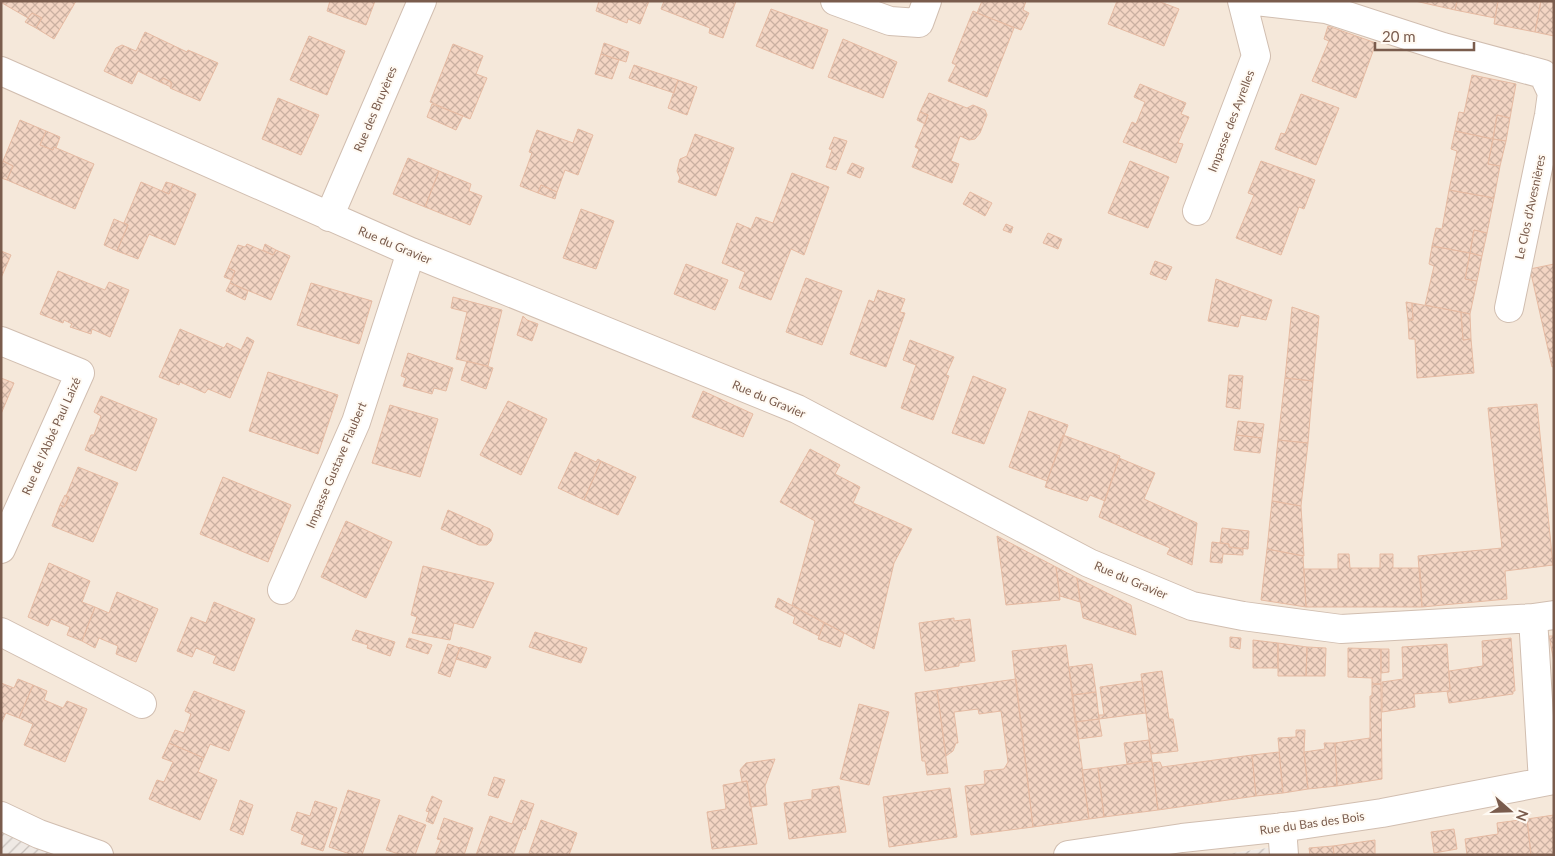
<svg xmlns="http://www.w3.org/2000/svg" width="1555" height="856" font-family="Lato,sans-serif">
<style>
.residential{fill:#f5e8da}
.industrial{fill:url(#industrial-furrows)}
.building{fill:url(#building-cross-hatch);stroke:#e6bba3}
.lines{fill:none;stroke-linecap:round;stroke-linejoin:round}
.minor-casing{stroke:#d1beb0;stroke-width:30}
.minor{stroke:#fff;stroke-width:28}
.labels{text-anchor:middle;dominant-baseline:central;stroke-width:4;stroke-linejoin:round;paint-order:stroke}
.street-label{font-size:12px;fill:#7a5c4d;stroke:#fffaf3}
</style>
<defs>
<pattern id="industrial-furrows" width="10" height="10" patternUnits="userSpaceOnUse" patternTransform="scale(1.25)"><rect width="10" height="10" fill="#efe9e4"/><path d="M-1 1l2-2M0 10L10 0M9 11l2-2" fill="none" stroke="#c7c0bb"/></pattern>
<pattern id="building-cross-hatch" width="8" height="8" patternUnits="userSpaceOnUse" patternTransform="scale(1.25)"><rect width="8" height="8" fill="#f3d5c3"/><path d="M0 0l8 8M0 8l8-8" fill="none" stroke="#cab0a1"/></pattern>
</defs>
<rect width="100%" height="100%" fill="#fdf6ec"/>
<path class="residential" d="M1,1H1554V855H1273L1272,847L1220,855H104L1,820Z"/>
<path class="industrial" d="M1,820L104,855H1Z
M1273,847L1274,855H1220Z"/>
<path class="building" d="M3,1H76L54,39L36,28L42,18L32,13L28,18L2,3Z
M330,1H375L366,25L327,11Z
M599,1H649L640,24L628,19L627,23L596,11Z
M664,1H736L723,38L709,33L710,28L661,9Z
M982,1H1026L1023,10L1029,13L1021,30L977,13Z
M1117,1H1158L1179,9L1164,46L1108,24Z
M1415,1H1457L1455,10Z
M1457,1H1498L1495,18L1455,10Z
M1498,1H1541L1535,32L1494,24Z
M1541,1H1554V36L1535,32Z
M771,9L828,30L813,69L756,46Z
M973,11L1014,28L987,97L948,81L956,65L952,63Z
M32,13L42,18L36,28L25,22Z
M1328,26L1376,43L1356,98L1312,81L1329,41L1324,39Z
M145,32L187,52L188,50L218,63L200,101L170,88L172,84L171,82L163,78L160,82L138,71L132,84L104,71L116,48L122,45L136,51Z
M309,36L345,51L327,95L290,80Z
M843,39L897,62L883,98L828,77Z
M604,43L629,52L626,62L601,54Z
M453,44L483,56L476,74L487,78L470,119L430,102Z
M601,54L619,60L612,79L595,74Z
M634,65L678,80L674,93L629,78Z
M1472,75L1516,84L1510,118L1497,115L1493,139L1455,131L1459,112L1464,113Z
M163,78L171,82V87L160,82Z
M678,80L697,87L687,115L668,108Z
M1140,84L1186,103L1181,114L1189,117L1178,143L1183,144L1176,163L1123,142L1132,122L1136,124L1145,102L1134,97Z
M929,93L967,108L973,105L985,110L987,115L980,133L975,139L969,140L960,136L951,161L959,164L952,183L912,167L919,149L915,147L928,115L920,112Z
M1301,94L1339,108L1316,165L1275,149L1281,133L1285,134Z
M278,98L319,115L301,155L262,139Z
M432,104L463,116L456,130L427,117Z
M920,112L928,115L925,124L917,120Z
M1497,115L1510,118L1506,141L1493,139Z
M20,120L46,131L40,145L53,150L54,147L94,164L75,209L7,180L13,166L3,161Z
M578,129L593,135L578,175L565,170L557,192L541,185L538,193L520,186L532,153L529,152L537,130L573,143Z
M46,131L60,137L56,148L54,147L53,150L40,145Z
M1455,131L1493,139L1488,164L1500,166L1494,198L1449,190L1457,151L1451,149Z
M695,134L734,148L716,196L678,182L680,178L677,171L680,159L687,156Z
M834,137L847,141L836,170L826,167L832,150L829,149Z
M1493,139L1506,141L1500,166L1488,164Z
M408,158L439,171L425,207L393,194Z
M3,161L13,166L7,180L1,178V166Z
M1130,161L1169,177L1148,228L1108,213Z
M1261,161L1315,180L1304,209L1299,207L1281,255L1236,238L1254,195L1248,193Z
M852,163L864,168L860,178L847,173Z
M439,171L471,184L469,191L482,196L470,225L425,207Z
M792,173L829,187L804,255L791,249L771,300L739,288L745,272L722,263L737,223L751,229L756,217L773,223Z
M141,182L169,194L173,184L196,194L175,245L149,234L138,259L117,251L128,225L124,223Z
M166,182L173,184L169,194L162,191Z
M541,185L557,192L555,199L538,193Z
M1449,190L1494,198L1487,233L1474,230L1470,253L1432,246L1436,228L1442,229Z
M970,192L992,203L985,216L963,204Z
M581,209L614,221L596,269L563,258Z
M114,219L128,225L117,251L104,245Z
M1006,224L1013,227L1011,233L1003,230Z
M1474,230L1487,233L1482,256L1470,253Z
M1048,233L1062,239L1058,249L1043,243Z
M247,244L273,255L276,250L290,256L271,300L230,283L235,271L228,268L238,245L245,247Z
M265,244L276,250L273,255L263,250Z
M1432,246L1470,253L1465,279L1477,281L1470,314L1425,305L1434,266L1429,264Z
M1,251L11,255L1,278Z
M1470,253L1482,256L1477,281L1465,279Z
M1155,261L1172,267L1166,280L1150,274Z
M686,264L728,280L715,310L674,294Z
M1554,264V366L1552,367L1530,269Z
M228,268L235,271L232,280L224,277Z
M58,271L105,290L109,282L129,290L110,337L92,329L91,334L70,327L72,324L64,320L63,323L40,314Z
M806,278L842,291L822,345L786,332Z
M1216,279L1272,300L1266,320L1241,315L1238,327L1208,321Z
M230,283L248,291L245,300L226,291Z
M311,283L372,301L359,344L297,325Z
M878,290L905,299L900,312L905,313L886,367L850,354L869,300L874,302Z
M453,297L502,310L488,366L456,359L467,312L451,308Z
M1406,302L1412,303L1413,320H1408Z
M1412,303L1461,312L1463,340L1471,339L1474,373L1417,378L1415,339H1409L1408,320H1413Z
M1292,307L1319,316L1313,381L1285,378Z
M1461,312L1470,314L1471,339L1463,340Z
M523,316L527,320L538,324L532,341L517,335Z
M180,329L224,348L227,343L241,350L247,337L254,341L230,398L208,389L205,393L180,382L179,385L159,377Z
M910,340L954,357L946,375L949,376L933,420L901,408L916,365L903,360Z
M408,353L453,368L446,391L434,388L432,394L403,386L406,378L401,376Z
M467,361L493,368L486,389L461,380Z
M268,372L338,395L318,454L249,431Z
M1229,375L1243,376L1240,409L1226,407Z
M973,376L1006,389L984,444L952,433Z
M1,378L14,383L1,414Z
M1285,378L1313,381L1308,443L1278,440Z
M703,391L753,414L743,437L692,417Z
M101,396L157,419L136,471L85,450L91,435H94L101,416L94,412Z
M508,401L547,419L521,475L480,455Z
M1537,404L1553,565L1505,571L1507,599L1422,607L1418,556L1502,548L1488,408Z
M390,405L438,419L420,477L372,463Z
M1029,411L1068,425L1047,481L1009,467Z
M1238,421L1264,424L1262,438L1236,435Z
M1063,435L1120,456L1105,501L1090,495L1087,501L1045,487Z
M1236,435L1262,438L1260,453L1234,450Z
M1278,440L1308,443L1301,506L1272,501Z
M810,449L840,465L835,474L860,487L853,503L912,529L894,563L874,649L792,605L815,521L780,502Z
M575,452L596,462L598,459L601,461L584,500L558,488Z
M1119,458L1155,473L1144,499L1197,523L1192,565L1167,554L1170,548L1099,517Z
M601,461L636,477L618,515L584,500Z
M78,467L118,483L93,542L52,526L60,505L64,507L69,497L66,496Z
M223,477L291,505L268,562L200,534Z
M65,495L69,497L64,507L60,505Z
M1272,501L1301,506L1304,556L1267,549Z
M448,510L490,529L493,534L491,541L487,545H479L441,529Z
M346,521L392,542L366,598L321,577Z
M1222,528L1249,531L1248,549L1229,547V544L1220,543Z
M997,536L1056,567L1060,600L1006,605Z
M1212,542L1229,544V547L1243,549V555L1223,554L1222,563L1210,562Z
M1267,549L1303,556L1306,607L1261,600Z
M1338,554H1349L1350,568H1380V554H1393V568H1420L1422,607H1306L1304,569H1338Z
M49,563L90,581L82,602L95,607L82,641L67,635L70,627L51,619L48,626L28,617Z
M423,566L494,583L473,628L454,623L450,640L412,633L417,617L411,615Z
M1056,567L1077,578L1080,602L1060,596Z
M1077,578L1131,605L1136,635L1083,618Z
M117,592L158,609L136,662L116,654L118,646L99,638L95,648L82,641L95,607L109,613Z
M778,598L824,623L819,636L793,623L795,617L775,607Z
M214,602L255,619L234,671L213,663L216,656L196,648L192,657L177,651L191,617L206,623Z
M954,618V621L970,619L975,661L959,663V666L925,671L919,623Z
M824,623L844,633L840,647L818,639Z
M356,630L395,642L390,656L367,648L368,645L352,640Z
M535,632L587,648L581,663L529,647Z
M1549,636H1554V662Z
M1230,637L1241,638L1240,649L1230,647Z
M409,638L432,645L428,654L406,647Z
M1511,638L1515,691H1513V694L1449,703L1447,691H1450L1449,671L1483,666L1482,641Z
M1253,640L1278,643V668H1253Z
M1278,643L1307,647L1306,676H1278Z
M448,644L460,648L450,677L438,673Z
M1447,644L1450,691L1414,694L1415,707L1382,712V682L1403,679L1402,647Z
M1066,645L1089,819L1033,827L1012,651Z
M460,647L491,657L486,668L456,659Z
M1307,647L1326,648L1325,676H1306Z
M1348,648L1381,649V684H1372V678L1348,677Z
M1381,649H1389V672L1381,673Z
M1092,664L1096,692L1072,695L1069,667Z
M1162,671L1169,719H1173L1178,751L1151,754L1141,674Z
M18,679L33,685L19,718L6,713L1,724V683L14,688Z
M1016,679L1033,827L971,835L965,786L985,784L984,771L1004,769L1008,762L1001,711L979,714L978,709L954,712L958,743H956L953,751L946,756L937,690Z
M1142,681L1146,713L1099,719V715H1104L1100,687Z
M1372,684H1381L1382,779L1337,786L1335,743L1370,738V696H1372Z
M33,685L47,691L44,700L63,708L67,701L87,709L65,762L24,745L33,724L19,718Z
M937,690L948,773L927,775L925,761H922L915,693Z
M194,691L245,711L229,751L210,744L204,758L169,743L175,730L184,733L191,714L185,711Z
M1096,692L1099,719L1075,722L1072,695Z
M859,704L889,712L869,785L840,779Z
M1099,719L1102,736L1078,739L1075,722Z
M1296,730H1305L1304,752L1308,789L1283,793L1278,738L1296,737Z
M1149,740L1152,761L1127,764L1124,743Z
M169,743L204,758L198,772L217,780L200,820L149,799L157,780L164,782L173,762L162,758Z
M1324,743H1335L1337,786L1308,789L1304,752L1325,749Z
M1279,752L1283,793L1256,796L1252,755Z
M1252,755L1256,796L1158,810L1152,763L1160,762L1162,767Z
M775,759L765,786L767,805L752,807L750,806L747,781L742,782L740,770L746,763Z
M1152,761L1158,810L1104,817L1098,768Z
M1098,768L1104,817L1089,819L1082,770Z
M494,777L505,780L498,798L488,795Z
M747,781L757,844L712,849L707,812L726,809L723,785Z
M839,786L846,832L789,839L784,803L812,799V790Z
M950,788L957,837L889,847L883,797Z
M348,790L380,800L362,855H353L329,847Z
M432,796L442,801L433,824L426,821L429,812L426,811Z
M240,800L253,805L243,835L230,830Z
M521,800L534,804L525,830L523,828L513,855H476L490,816L512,824Z
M315,801L337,808L323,851L301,844L304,835L291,830L297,812L310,816Z
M399,815L426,825L415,855H402L386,850Z
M1554,815V855H1531L1527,819Z
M444,818L473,828L464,855H435L441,840L437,839Z
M1527,819L1531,855H1467L1465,839L1498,834L1497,823Z
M541,820L577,833L569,855H535L529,853Z
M1454,829L1457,849L1434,853L1431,832Z
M1375,840V855H1334L1333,846Z
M1333,846L1334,855H1310L1309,848Z"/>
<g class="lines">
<g class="minor-casing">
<path id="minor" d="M835,1L890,21L919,23L927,1
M1256,1L1326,9L1443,47L1543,74L1552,93L1549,115L1509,308
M1,71L411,252L797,409L1089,563L1192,606L1243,616L1341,629L1533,618L1554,615
M1197,211L1256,56L1242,1
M329,217L422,1
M1,341L80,373L1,549
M282,590L356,422L411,252
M1533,618L1543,782
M1,632L142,704
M1,816L39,834L99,855
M1282,827L1284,855
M1068,855L1182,838L1294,826L1382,813L1554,780"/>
</g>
<use href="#minor" class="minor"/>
</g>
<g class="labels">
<g class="street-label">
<text transform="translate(375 109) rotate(-67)">Rue des Bruyères</text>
<text transform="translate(1231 121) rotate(-69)">Impasse des Ayrelles</text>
<text transform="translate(1530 207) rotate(-78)">Le Clos d'Avesnières</text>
<text transform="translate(395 245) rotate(23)">Rue du Gravier</text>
<text transform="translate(769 399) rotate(23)">Rue du Gravier</text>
<text transform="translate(51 436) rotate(-66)">Rue de l'Abbé Paul Laizé</text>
<text transform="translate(336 465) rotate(-67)">Impasse Gustave Flaubert</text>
<text transform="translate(1131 580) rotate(23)">Rue du Gravier</text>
<text transform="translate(1312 823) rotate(-8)">Rue du Bas des Bois</text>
</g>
</g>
<rect width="1555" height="856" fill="none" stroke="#7a5c4d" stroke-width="5"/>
<g transform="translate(1510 811) rotate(110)" stroke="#fffaf3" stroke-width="4" paint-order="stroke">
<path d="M0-4L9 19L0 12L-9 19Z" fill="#7a5c4d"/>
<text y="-8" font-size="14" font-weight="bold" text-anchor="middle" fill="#7a5c4d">N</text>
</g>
<path d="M1375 42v8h99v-8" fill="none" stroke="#7a5c4d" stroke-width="2.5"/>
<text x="1382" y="42" font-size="15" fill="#7a5c4d" stroke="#fffaf3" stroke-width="4" paint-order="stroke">20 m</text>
</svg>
